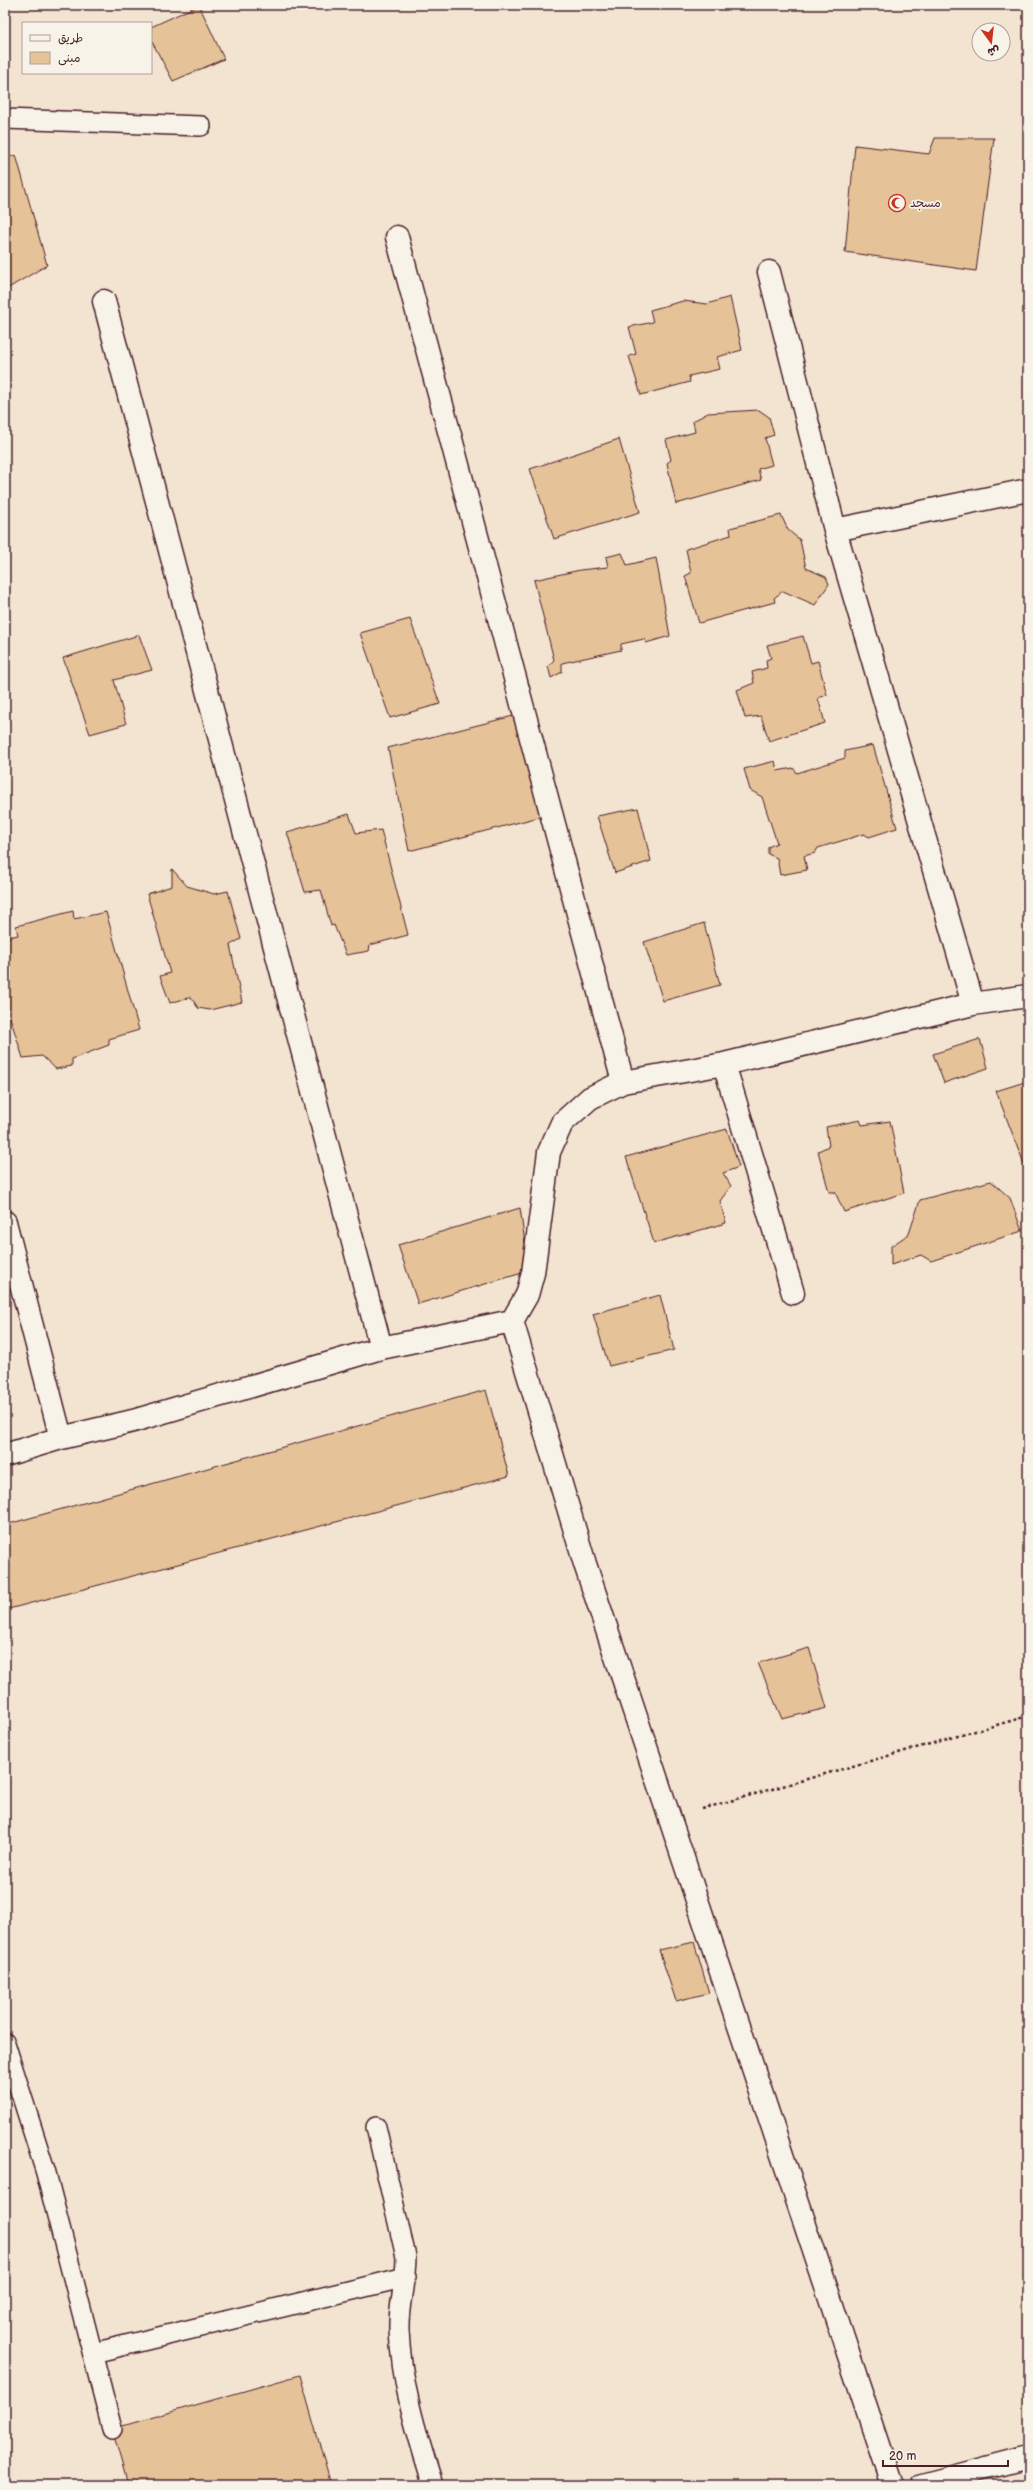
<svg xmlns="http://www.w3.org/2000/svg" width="1033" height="2490" font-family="'Balsamiq Sans','Playpen Sans Arabic',sans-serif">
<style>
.building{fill:#e5c297;stroke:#4a1f2b}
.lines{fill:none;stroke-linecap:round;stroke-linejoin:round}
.lane-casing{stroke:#4a1f2b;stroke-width:22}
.street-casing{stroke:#4a1f2b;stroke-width:25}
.path{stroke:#4a1f2b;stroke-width:2.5;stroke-dasharray:3 3;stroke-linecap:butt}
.lane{stroke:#f7f3e8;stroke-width:19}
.street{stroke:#f7f3e8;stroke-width:22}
.labels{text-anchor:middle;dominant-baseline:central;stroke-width:3.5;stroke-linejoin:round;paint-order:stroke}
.poi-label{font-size:12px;fill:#4a1f2b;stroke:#f7f3e8;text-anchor:start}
</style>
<rect width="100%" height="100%" fill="#f2e4d0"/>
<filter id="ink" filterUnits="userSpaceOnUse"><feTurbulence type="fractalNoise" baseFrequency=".025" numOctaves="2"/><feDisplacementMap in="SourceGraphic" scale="8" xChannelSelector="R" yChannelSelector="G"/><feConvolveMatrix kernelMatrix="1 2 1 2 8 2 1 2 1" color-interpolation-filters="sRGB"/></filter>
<g filter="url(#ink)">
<path class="building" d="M199,5L224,59L173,81L151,40V27Z
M935,138H994L976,271L845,252L855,145L929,154Z
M16,155L47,265L5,290V158Z
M730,297L742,350L717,357L720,369L689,376L690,382L641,395L629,356L636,354L629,327L653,322L650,310L683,301L707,304Z
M759,410L769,417L774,435L765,438L772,465L758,469L761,480L676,504L667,463L671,460L666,440L695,432L693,421L708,413Z
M619,439L640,512L554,539L530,469Z
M781,515L788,530L800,540L806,568L826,577L829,584L815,605L783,591L774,598L775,602L699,623L685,576L691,573L686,549L731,535L730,528Z
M622,553L627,565L656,558L670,636L646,643L644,639L621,644V650L562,663V672L551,678L548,666L554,660L534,580L580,570L608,567L606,557Z
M410,619L440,704L390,718L360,633Z
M139,635L152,670L114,680L126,724L90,734L63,658Z
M803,636L811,663L818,661L827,695L818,698L825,723L769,741L761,716L745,718L737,690L754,683L752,672L767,668L766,660L771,658L767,645Z
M513,716L543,816L409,851L388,748Z
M873,745L897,828L869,837L864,834L818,848L815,853L804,856L807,870L780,875L777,858L768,854V847L777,843L762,797L750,790L744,769L775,761L777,771L793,768L797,773L845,758V751Z
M638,808L651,861L615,873L597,816Z
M349,814L356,833L381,830L408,935L370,945L369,951L346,955L334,925L331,926L321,890L305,892L287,832Z
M172,869L187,886L214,894L228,891L241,939L230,945L242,1002L210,1010L198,1008L191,997L170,1003L160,976L170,973L147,894L172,886Z
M73,911L74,919L106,912L139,1030L109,1039V1045L72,1059V1066L56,1069L42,1056L23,1058L5,1002V938L18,935L16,926Z
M704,923L720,985L663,1001L644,942Z
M980,1039L988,1068L944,1083L933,1054Z
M1028,1081V1174L996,1091Z
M860,1120L862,1125L890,1121L904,1193L844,1212L835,1192H829L818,1151L829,1146L826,1127Z
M727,1129L739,1167L723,1173L731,1186L720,1201L726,1223L654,1243L626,1157Z
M991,1181L1010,1198L1022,1231L931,1261L921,1255L891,1265V1246L909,1234L920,1200Z
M520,1208L529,1271L418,1304L398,1245Z
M660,1295L674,1350L609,1366L593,1314Z
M486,1390L509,1476L5,1610V1525Z
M809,1648L827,1708L782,1719L758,1663Z
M694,1942L709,1993L676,2001L659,1950Z
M300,2375L331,2485H128L112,2429Z"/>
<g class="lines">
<g class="lane-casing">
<path id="lane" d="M5,119L201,126
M5,2043L46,2173L112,2429
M376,2127L406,2257C406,2282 398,2305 399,2330C401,2383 417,2435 433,2485
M93,2353L406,2277"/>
</g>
<g class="street-casing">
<path id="street" d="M397,237L623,1082
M769,272L835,530L973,1004
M104,301L381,1348
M835,530L1028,490
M724,1064L793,1293
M5,1222L61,1438
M5,1455L61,1438L133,1421L381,1348L512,1321
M892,2485L585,1564L512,1321L527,1295L533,1273L549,1152L562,1123L590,1098L623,1082L724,1064L973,1004L1028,996
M922,2485L1028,2457"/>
</g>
<path class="path" d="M702,1809L1028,1716"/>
<use href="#lane" class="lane"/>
<use href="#street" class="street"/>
</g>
</g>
<defs>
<g id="mosque-ring" transform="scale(0.9)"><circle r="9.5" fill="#f7f3e8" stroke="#c8321e" stroke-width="1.5"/><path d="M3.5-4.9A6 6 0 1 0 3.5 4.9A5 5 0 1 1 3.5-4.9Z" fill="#c8321e"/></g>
</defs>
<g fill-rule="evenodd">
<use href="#mosque-ring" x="897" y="203"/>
</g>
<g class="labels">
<g class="poi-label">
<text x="910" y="203">مسجد</text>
</g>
</g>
<rect width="1033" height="2490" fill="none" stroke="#f7f3e8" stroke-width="20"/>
<rect x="10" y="10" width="1013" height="2470" fill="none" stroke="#4a1f2b" stroke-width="1.5" filter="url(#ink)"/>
<rect x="22" y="22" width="130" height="52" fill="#f7f3e8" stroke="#b29e9c"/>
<rect x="30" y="35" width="20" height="6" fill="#f7f3e8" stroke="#b29e9c"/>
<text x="58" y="42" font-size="12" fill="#4a1f2b">طريق</text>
<rect x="30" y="52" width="20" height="12" fill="#e5c297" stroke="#b29e9c"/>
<text x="58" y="62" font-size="12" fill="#4a1f2b">مبنى</text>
<g transform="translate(991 42) rotate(165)"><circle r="19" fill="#f7f3e8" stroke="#b29e9c"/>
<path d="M0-3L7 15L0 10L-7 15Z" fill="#c8321e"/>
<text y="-6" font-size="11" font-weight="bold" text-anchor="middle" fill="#4a1f2b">ش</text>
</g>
<path d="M883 2460v6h125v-6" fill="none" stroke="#4a1f2b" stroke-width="2"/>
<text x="889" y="2460" font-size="12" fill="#4a1f2b" stroke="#f7f3e8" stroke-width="3" paint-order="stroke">20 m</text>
</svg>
